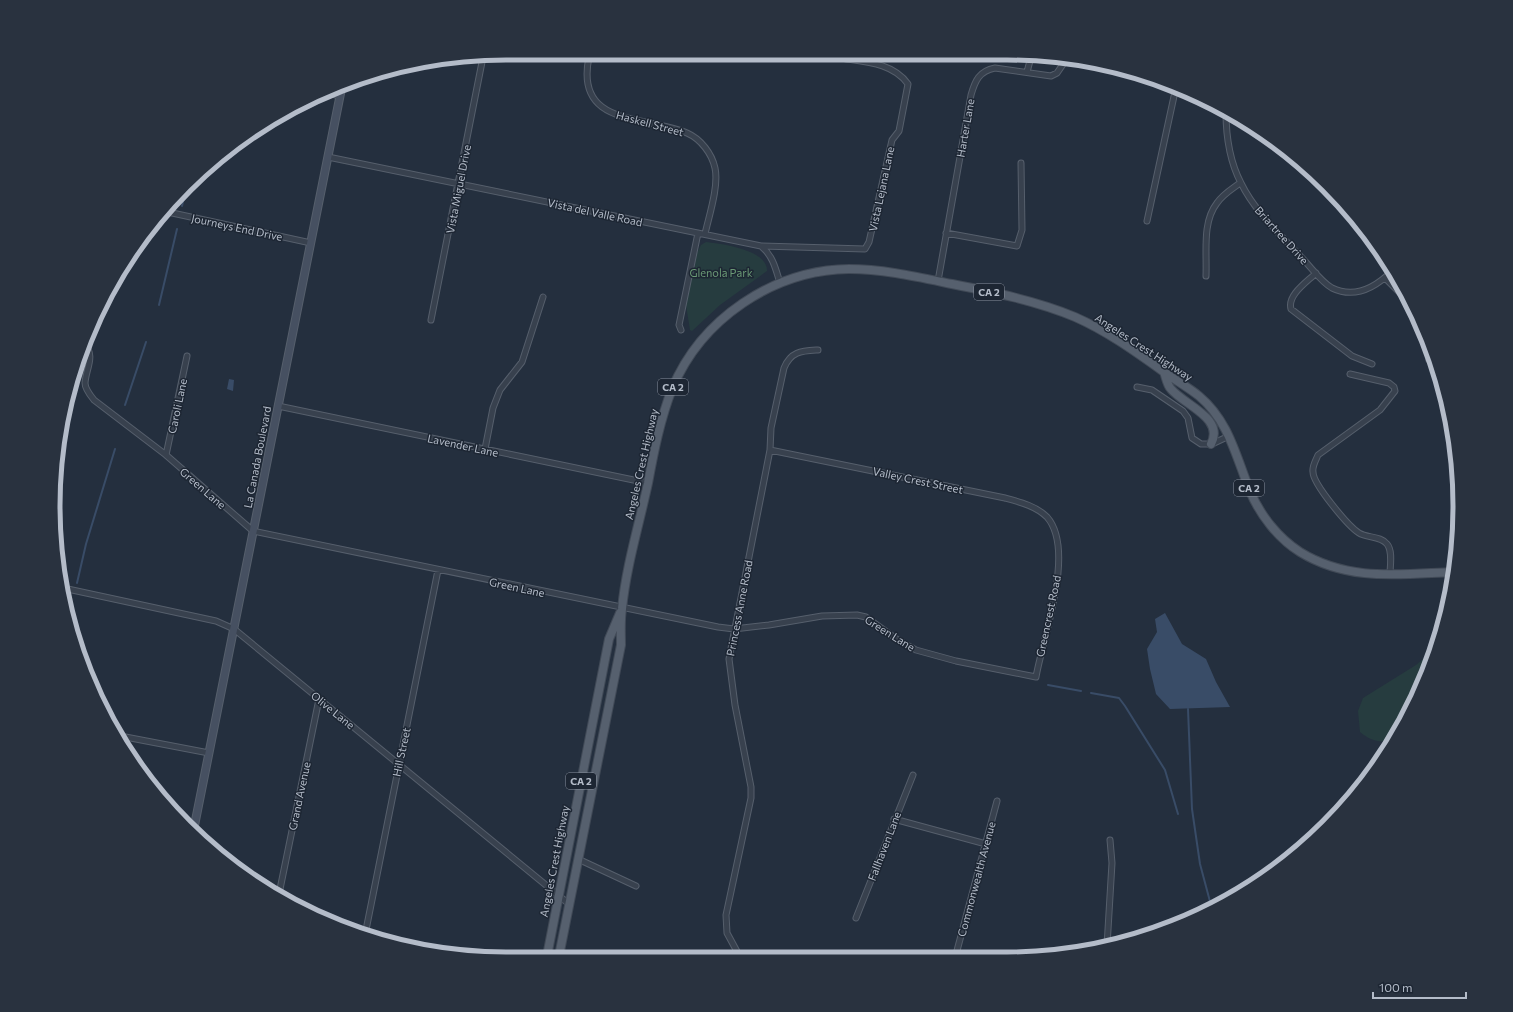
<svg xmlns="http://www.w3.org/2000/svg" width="1513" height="1012" font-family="Commissioner,sans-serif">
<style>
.green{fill:#263c3f}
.water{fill:#394c67}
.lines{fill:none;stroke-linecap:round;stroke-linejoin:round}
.stream{stroke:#394c67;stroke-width:2}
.street-casing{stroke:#565f6c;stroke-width:7}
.secondary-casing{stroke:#565f6c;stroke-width:9}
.primary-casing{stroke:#414a57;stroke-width:10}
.street{stroke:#38414e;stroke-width:5}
.secondary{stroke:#465061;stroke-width:7}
.primary{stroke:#56606e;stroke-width:8}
.labels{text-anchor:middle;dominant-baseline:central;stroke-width:3;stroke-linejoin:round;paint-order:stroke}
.shield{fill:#1d2633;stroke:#878f9c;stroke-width:1}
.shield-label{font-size:10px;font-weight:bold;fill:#b4bcc9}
.street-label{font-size:11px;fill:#b4bcc9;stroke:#1d2633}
.park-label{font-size:11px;fill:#6b9a76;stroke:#1d2633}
.rim{fill:none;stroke:#b4bcc9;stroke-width:5}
</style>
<rect width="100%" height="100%" fill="#242f3e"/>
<path class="green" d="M706,242C723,244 768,250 767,271L720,305L692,331L690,330L686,305L697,253L701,245Z
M1437,647L1399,733L1395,739C1381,744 1371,741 1360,732L1358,711L1363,698L1416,665Z"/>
<path class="water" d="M229,379L234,380L233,391L227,389Z
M1165,613L1182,644L1206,659L1216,682L1230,707L1170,709L1156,694L1150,669L1147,649L1157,632L1155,619Z"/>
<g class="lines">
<path class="stream" d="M182,206L187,185
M159,305L177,229
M125,405L146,342
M77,583L86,544L115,449
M68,619L71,603
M1048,685L1081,691
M1091,693L1119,698L1125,706L1165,770L1178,814
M1188,709L1192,809L1200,864L1212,909"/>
<g class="street-casing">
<path id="street" d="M589,57C574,128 647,115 687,133C701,139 712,154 715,168C719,186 709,216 705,234
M1027,72L1031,57
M328,93L340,96
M1226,112C1226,136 1230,162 1241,183C1255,212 1281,235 1302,258C1311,267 1321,282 1332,288C1355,299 1376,287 1392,271
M328,157L761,246L865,249L869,242L892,140L899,131L908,84C894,64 868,62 846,59L844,57
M163,211L311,243
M1147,221L1176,87
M946,233L1017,246L1022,230L1021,163
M762,247C773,256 776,270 780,283
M1316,273C1307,282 1287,295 1291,309L1352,356L1372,364
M1206,276C1207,252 1202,222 1217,203C1223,194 1232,189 1240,183
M1385,278L1414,307
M938,281L971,95C975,81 979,71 995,68L1051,76L1057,73L1068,57
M431,320L483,57
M681,330L679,325L698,233
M84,343C96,356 86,368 85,383C85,389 90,395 94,400L166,455L253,531L718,627L734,629L769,625L822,616L857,615L866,617L898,640L916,650L956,661L1036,677C1043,637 1076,550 1047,517C1036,506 1020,502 1005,498L770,450
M1429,360L1432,356
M1350,374L1389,383L1394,387L1395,391L1380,410L1318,455C1316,460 1312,466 1313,472C1313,484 1348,526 1359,533C1367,538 1381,536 1387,544C1393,551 1390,566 1390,574
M1137,387L1152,390L1183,411L1188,418L1192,438L1201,444H1212L1229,436
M278,406L648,483
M485,449L493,408L500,390L522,362L543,297
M166,455L187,356
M63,588L216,621L234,629L569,904
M115,735L209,753
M894,819L986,844
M578,859L636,886
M279,894L319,699
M856,918L913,775
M359,932L365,934
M365,935L438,570
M1107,946L1112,863L1110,840
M740,957L727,933L726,915L751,798V787L735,705L729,659L770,450L771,428L784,368C791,351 802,351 818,350
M955,958L997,801"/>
</g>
<g class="secondary-casing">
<path id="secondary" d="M193,833L342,86"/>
</g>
<g class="primary-casing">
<path id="primary" d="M1164,372C1166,377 1167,385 1171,389C1184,405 1225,418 1211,444
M547,956L609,639L620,613
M559,956L621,645C621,633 620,621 622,609C626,567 639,525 648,483C654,451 660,420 672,389C701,319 773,270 849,269C883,269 918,277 952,284C993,292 1037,301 1075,317C1107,331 1136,352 1164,372C1175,380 1188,387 1199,396C1229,421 1236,457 1250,491C1260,515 1278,538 1300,552C1349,582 1400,574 1454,572"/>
</g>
<use href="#street" class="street"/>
<use href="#secondary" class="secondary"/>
<use href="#primary" class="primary"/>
</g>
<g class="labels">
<g class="shield">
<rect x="974" y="284" width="30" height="16" rx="3"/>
<rect x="658" y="379" width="30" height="16" rx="3"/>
<rect x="1234" y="480" width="30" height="16" rx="3"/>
<rect x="566" y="773" width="30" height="16" rx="3"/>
</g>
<g class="shield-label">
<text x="989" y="292">CA 2</text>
<text x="673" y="387">CA 2</text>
<text x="1249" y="488">CA 2</text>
<text x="581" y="781">CA 2</text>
</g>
<g class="street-label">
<text transform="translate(650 123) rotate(15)">Haskell Street</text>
<text transform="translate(965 128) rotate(-80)">Harter Lane</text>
<text transform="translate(458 189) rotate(-79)">Vista Miguel Drive</text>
<text transform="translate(881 189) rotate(-78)">Vista Lejana Lane</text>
<text transform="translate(595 212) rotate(12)">Vista del Valle Road</text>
<text transform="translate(237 227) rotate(12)">Journeys End Drive</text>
<text transform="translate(1282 235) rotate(48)">Briartree Drive</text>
<text transform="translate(1144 347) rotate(33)">Angeles Crest Highway</text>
<text transform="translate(177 406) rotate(-78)">Caroli Lane</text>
<text transform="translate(463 445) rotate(12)">Lavender Lane</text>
<text transform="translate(257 457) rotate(-79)">La Canada Boulevard</text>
<text transform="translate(641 464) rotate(-77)">Angeles Crest Highway</text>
<text transform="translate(918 480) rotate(12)">Valley Crest Street</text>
<text transform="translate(203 488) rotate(41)">Green Lane</text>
<text transform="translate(517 587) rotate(12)">Green Lane</text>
<text transform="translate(739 608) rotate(-79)">Princess Anne Road</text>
<text transform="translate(1048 616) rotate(-78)">Greencrest Road</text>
<text transform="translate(890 633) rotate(32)">Green Lane</text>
<text transform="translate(333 710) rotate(39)">Olive Lane</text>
<text transform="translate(401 752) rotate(-78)">Hill Street</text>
<text transform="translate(299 796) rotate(-78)">Grand Avenue</text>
<text transform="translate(884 846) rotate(-69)">Fallhaven Lane</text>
<text transform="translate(554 861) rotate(-79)">Angeles Crest Highway</text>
<text transform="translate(976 879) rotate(-75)">Commonwealth Avenue</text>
</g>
<g class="park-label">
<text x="721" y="272">Glenola Park</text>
</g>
</g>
<path d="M0 0H1513V1012H0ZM506 60H1007A446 446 0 0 1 1453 506V506A446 446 0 0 1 1007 952H506A446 446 0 0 1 60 506V506A446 446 0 0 1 506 60Z" fill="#29323f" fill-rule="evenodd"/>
<path class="rim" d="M506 60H1007A446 446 0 0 1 1453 506V506A446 446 0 0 1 1007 952H506A446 446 0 0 1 60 506V506A446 446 0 0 1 506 60Z"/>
<path d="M1373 992v6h93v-6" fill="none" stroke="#b4bcc9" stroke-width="2"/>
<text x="1379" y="992" font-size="12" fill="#b4bcc9" stroke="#1d2633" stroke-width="3" paint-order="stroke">100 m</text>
</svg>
